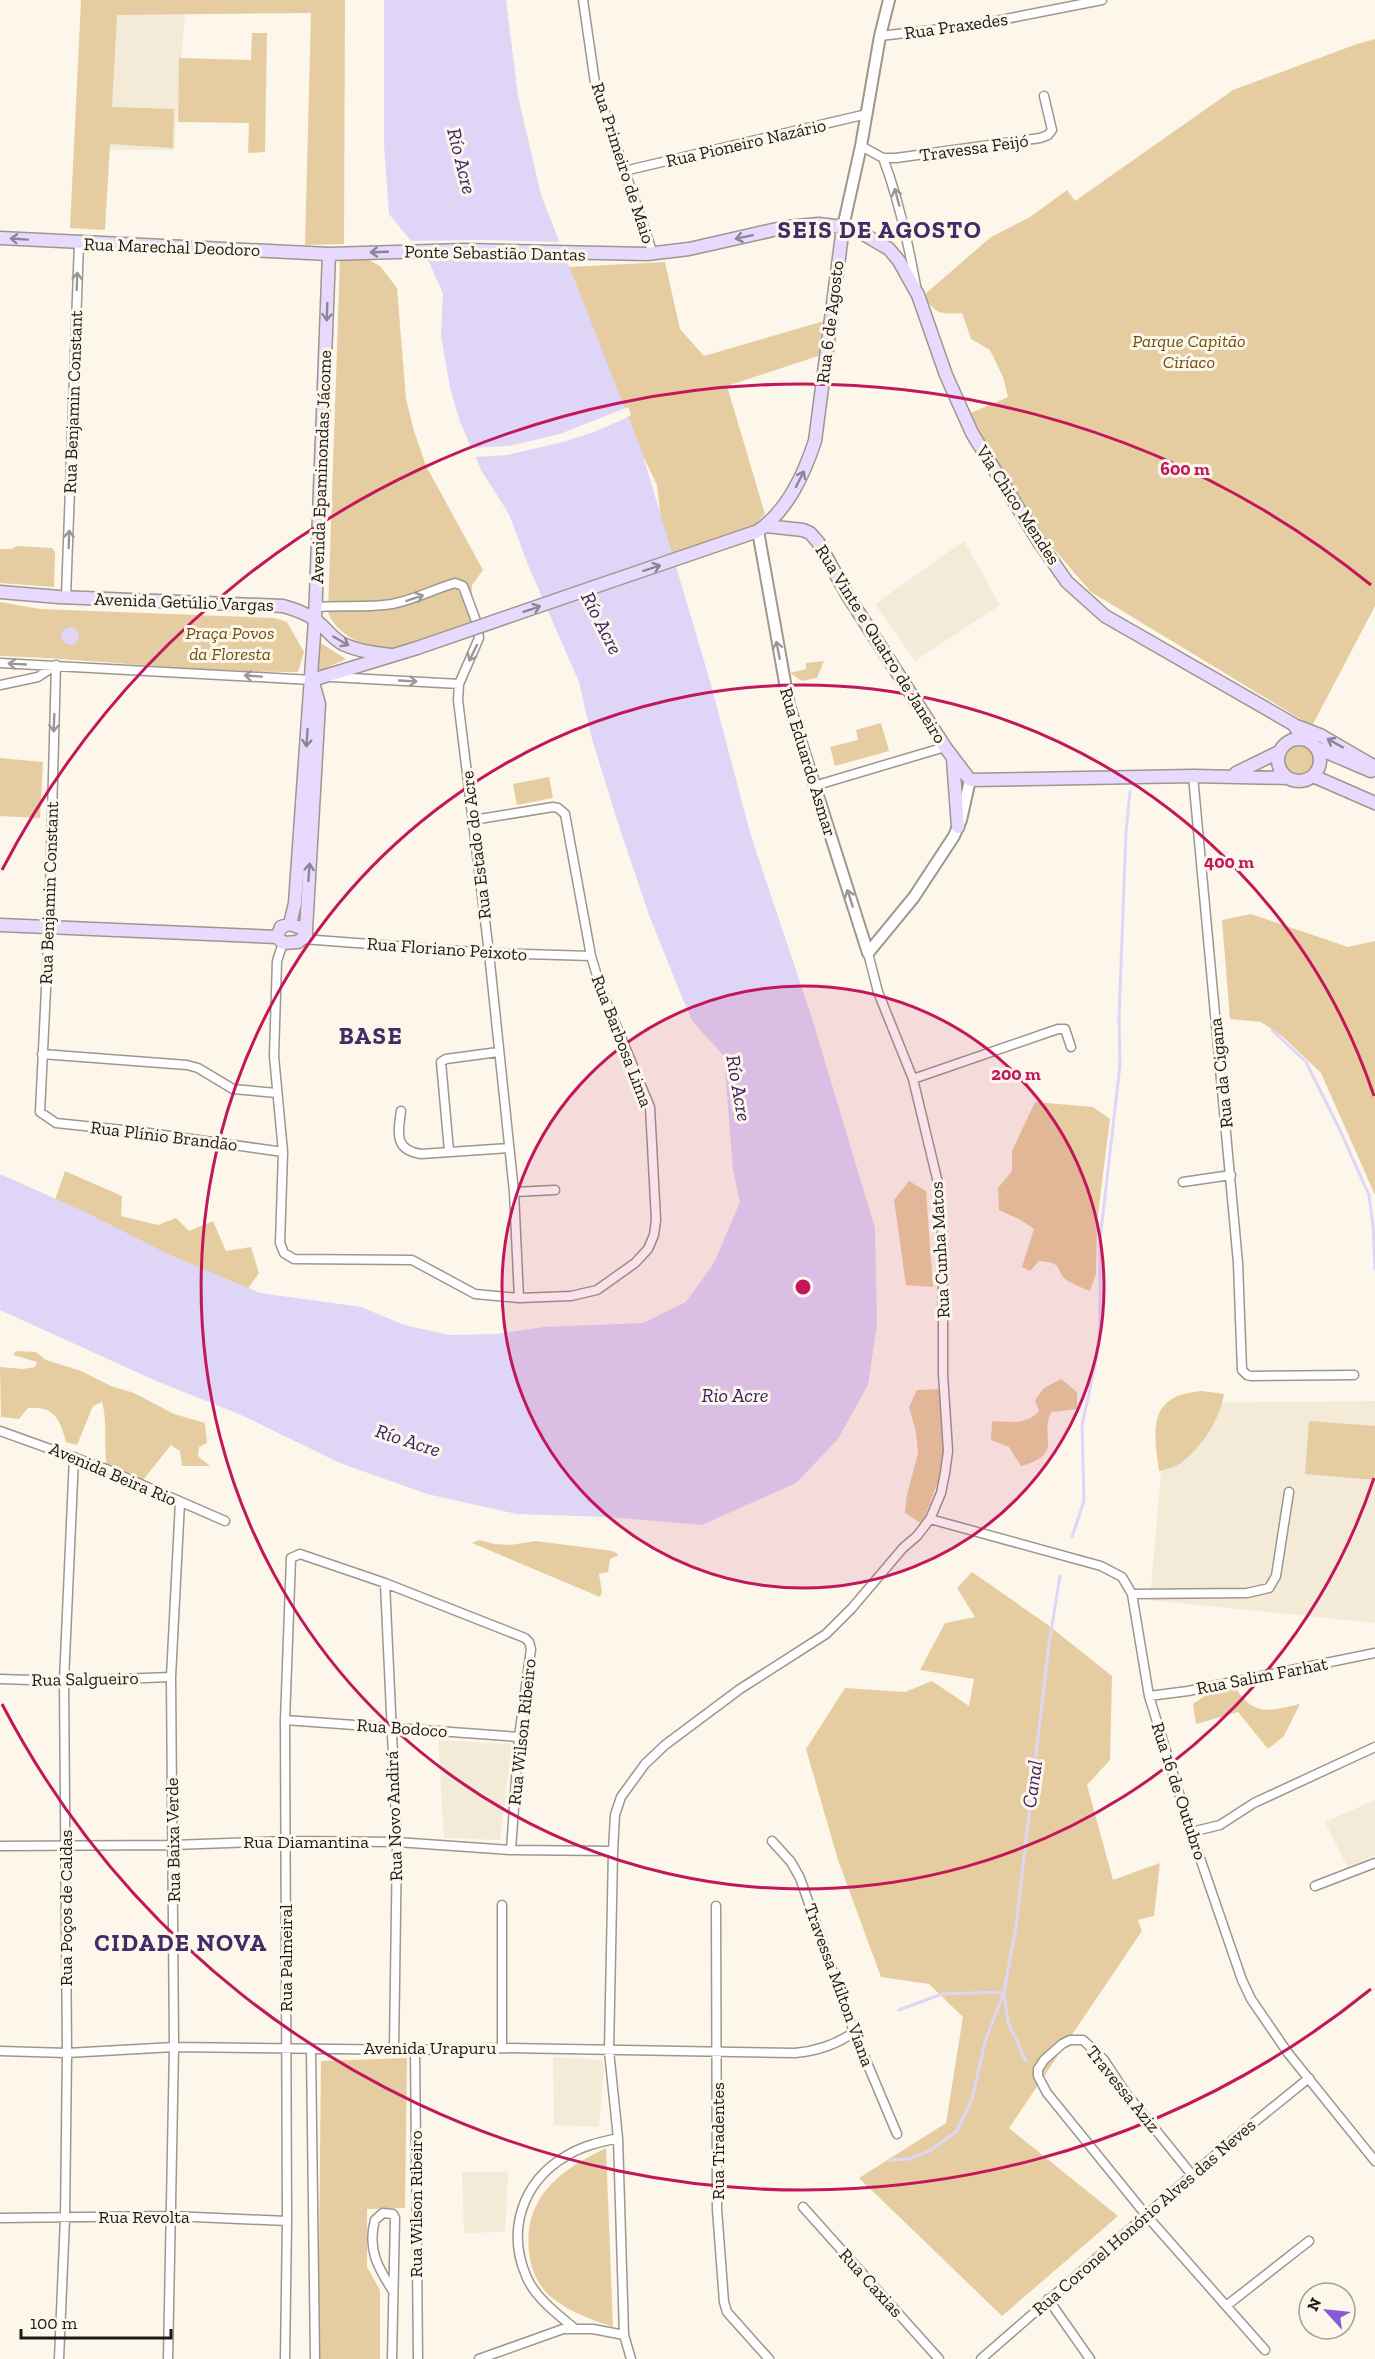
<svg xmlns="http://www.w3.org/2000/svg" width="1375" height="2359" font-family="'Zilla Slab',serif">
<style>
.built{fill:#f4ead8}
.green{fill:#e6cda1}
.water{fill:#dfd5f7}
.pier{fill:#fcf6eb}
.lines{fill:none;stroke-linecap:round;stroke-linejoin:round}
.stream{stroke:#dfd5f7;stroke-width:3}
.minor-casing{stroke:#9d978d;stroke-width:11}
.tertiary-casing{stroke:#9d978d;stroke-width:14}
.secondary-casing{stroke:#9d978d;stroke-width:15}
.minor{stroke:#fff;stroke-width:8}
.tertiary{stroke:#fff;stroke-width:10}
.secondary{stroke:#e7dafe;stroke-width:12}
.secondary-bridge-casing{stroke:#9d978d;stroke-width:15;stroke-linecap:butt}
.secondary-bridge{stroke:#e7dafe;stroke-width:12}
.oneway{stroke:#9a9897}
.oneway2{stroke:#8d8496}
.ring{fill:none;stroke:#c2185b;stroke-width:3}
.labels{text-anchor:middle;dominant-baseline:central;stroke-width:6;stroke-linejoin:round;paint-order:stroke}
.street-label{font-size:18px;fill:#1e1b17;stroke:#fcf6eb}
.park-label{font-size:18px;font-style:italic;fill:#6f5112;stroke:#fcf6eb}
.water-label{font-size:20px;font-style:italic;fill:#3c2362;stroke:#fcf6eb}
.district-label{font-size:24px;font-weight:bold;letter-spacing:1.5px;fill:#422c67;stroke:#fcf6eb}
.centre{fill:#c2185b;stroke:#fcf6eb;stroke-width:3}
.ring-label{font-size:18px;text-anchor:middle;font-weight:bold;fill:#c2185b;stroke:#fcf6eb;stroke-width:6;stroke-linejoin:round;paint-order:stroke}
</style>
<rect width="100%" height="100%" fill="#fcf6eb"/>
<path class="built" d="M185,14L174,150H106L116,15Z
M964,541L1000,605L915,661L875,604Z
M1375,1401V1623L1150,1600L1167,1403Z
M438,1740L512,1744L500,1840L444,1838Z
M1375,1800V1855L1348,1868L1325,1822Z
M553,2057L602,2060L604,2070L599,2127L554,2125Z
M462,2172H508L505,2232L464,2233Z"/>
<path class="green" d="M81,0H345L344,244L305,245L311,13L117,15L112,107L174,109L173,148L110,144L105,230L70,228Z
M252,33H267L265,152L248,153L249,123L178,122L179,58L251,60Z
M1375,39V606L1312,726L1091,592L1021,511L966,415L1008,397L1003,377L990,350L971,339L962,313C941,314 935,315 924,295L991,237L1030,217L1067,190L1075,201L1233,90L1357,44Z
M340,258H365L380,266L397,288L406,399L414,431L426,466L483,570L472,585L471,625C431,639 388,663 348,636C338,629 332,623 328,612Z
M665,262L680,329L704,356L824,321L821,355L727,386L765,514L753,527L665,556L657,485L629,427L569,267Z
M17,546L52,548L55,552L54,587L0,583V549H11Z
M0,602L40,609L275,618L287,622L304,652L298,672C198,673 100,659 0,656Z
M319,642L346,659L317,672Z
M824,661L817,678L802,681L790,673L806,669V663Z
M881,723L889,751L835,766L830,747L858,740L856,730Z
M1283 760a16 16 0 1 1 32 0a16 16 0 1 1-32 0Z
M0,758L43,762L40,818L0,816Z
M549,777L553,798L517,805L513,784Z
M1251,914L1348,947L1375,941V1195L1321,1073L1282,1036L1261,1022L1230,1019L1222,920Z
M1035,1102L1093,1107L1110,1119L1097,1222L1096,1274L1090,1291C1083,1288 1075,1285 1068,1281C1053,1271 1067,1263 1039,1261L1030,1271L1022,1267L1034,1229L1021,1220L999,1210L998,1188L1012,1171V1151Z
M65,1171L122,1196L121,1216L158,1225L176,1218L189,1231L213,1221L226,1251L251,1247L259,1273L239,1301L52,1208Z
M909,1181L926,1191L933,1287L906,1285L894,1200Z
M16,1351L36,1352L46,1360L81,1371L111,1386L134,1393L174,1414L205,1423L207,1443L199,1447L198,1456L210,1466H182L180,1451L171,1445L143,1480L134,1479L107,1466C103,1444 108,1423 102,1402L93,1406L77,1445L66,1442C60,1419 54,1406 28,1408L19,1419L1,1417L0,1367L23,1369L35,1367L37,1362L13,1355Z
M1061,1379L1077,1392V1409L1051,1412C1039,1438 1065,1454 1021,1466L1009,1447L991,1440L992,1421C1009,1422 1027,1425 1039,1411L1035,1400L1044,1388Z
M940,1389L944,1428L943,1468L922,1524L905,1513L907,1494L918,1454L916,1432L909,1407L917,1390Z
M1202,1391L1224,1394C1220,1419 1202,1447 1182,1462C1176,1467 1166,1469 1159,1471C1153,1428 1148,1395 1202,1391Z
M1309,1421L1375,1426V1480L1305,1474Z
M479,1540L494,1544L510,1545L536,1541L613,1551L619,1555L610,1559L608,1572L599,1574L602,1592L600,1597L472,1543Z
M972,1572L1048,1625L1112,1676L1110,1760L1087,1785L1113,1880L1160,1863L1154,1916L1138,1920L1142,1931L1009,2128L1118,2216L1002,2316L859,2178L946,2123L963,2017L929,1984L881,1977L838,1860L806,1749L845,1688L905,1692L932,1681L969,1706L974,1679L920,1670L945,1623L975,1617L957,1588Z
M1236,1688C1254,1718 1272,1710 1300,1704L1284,1736L1268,1749L1238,1712L1196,1724L1193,1704L1206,1695Z
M407,2058L405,2208L367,2209V2267L380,2290V2359H318L321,2061Z
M606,2148L613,2327C593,2320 572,2313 555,2300C540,2290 531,2271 529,2253C523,2197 560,2170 606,2148Z"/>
<path class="water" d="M384,0H506L518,96L541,195L641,449L710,681L751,836L811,1015L875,1228L877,1324L868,1385L838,1439L796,1483L702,1525L609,1517L517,1514L427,1494L340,1463L239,1414L154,1380L0,1310V1174L85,1212L170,1255L260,1293L361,1307L404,1325L450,1335L496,1334L544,1327L643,1323L686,1302L714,1263L740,1202L733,1169L724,1056L693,1022L684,1002L649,915L618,823L592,739L579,682L528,565L509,514L481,470L460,422L450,388L441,335L443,294L430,264L389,214L384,145Z
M61 636a9 9 0 1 1 18 0a9 9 0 1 1-18 0Z"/>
<path class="pier" d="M483,240L563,242L571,260L516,258L422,259L408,241Z
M628,407L631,415L624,419L594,432L563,442L507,455L475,457L469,448L509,446L560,434Z"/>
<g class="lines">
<path class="stream" d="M1272,1030L1306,1062L1338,1126L1369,1195L1373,1226L1375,1269
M1072,1537L1084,1501L1082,1425L1096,1361L1100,1325V1240L1120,1065L1119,1017L1126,832L1130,791
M899,2010L942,1994L1004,1992L1008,2022L1026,2061
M889,2160L909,2159L931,2150L957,2131L972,2099L985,2042L1004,1992L1016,1926L1049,1644L1060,1576"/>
<g class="minor-casing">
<path id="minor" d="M583,0L595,83L653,254
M880,36L975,25L1102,0
M861,146L883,158H896L1040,138L1048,135L1052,130L1044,96
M883,158C899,200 908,242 916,286
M624,171L867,114
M66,597L79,243
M316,607C341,605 366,608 392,604C414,600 434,589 455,583L463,586L476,621L479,638L459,684L458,700L489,953L514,1192L519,1298
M0,663L312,680
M56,665L49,927L40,1112L56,1123L142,1132L283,1152
M332,677L459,684
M0,685L38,677L56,665
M1193,776L1238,1263L1242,1370L1247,1375L1251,1376L1354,1375
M814,786L945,747
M303,939L489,953L591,956
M283,943L277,961L274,1056L283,1152L280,1243L284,1253L294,1259L412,1260L475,1294L519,1298L571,1296L597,1290L635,1263L648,1249L654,1235L656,1220L650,1107L601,989L591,956L565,814L558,808L553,807L473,820
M42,1054L187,1065L198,1068L233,1089L277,1093
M913,1079L1058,1029H1065L1071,1047
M401,1111C398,1133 394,1150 421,1154L509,1148
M449,1151L441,1062L446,1059L498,1052
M1183,1182L1231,1175
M514,1192L555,1190
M0,1431L106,1469L225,1521
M930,1519L1101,1566L1122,1577L1132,1594L1149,1696L1191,1832L1242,1980L1251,1999L1288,2053L1375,2161
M385,1583L397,1842L394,2049
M1132,1594L1247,1593L1269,1588L1276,1576L1289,1492
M0,1679L64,1681L171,1677
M1149,1696L1188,1691L1375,1653
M285,1720L519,1737
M1191,1832L1220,1825L1254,1803L1375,1747
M772,1841L791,1862L800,1878L854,2032L897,2134
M0,1846L173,1845L286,1841L397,1842L511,1850L613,1851
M1315,1886L1375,1863
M502,1905V2048
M716,1906L717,2209L724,2302L727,2312L769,2359
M311,2049L315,2359
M415,2050L418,2359
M0,2051L67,2053L174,2047L415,2050L502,2048L795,2053C818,2051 836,2045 854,2032
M1192,2175L1125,2092L1104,2060L1083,2040H1070L1062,2044L1044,2060L1038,2069V2076L1047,2093L1146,2215L1265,2350
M803,2207L939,2359
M0,2218L172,2216L287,2221
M1048,2299L1090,2359
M1226,2306L1309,2241
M574,2328C557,2314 536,2298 527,2278C506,2231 522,2182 566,2156C582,2146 600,2142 618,2138
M59,2359L65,2218L67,2053L64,1681L74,1457
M168,2359L174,2047L171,1677L180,1502
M285,2359L287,2221L285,1720L291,1558L300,1554L385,1583L525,1638L529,1642L531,1649L519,1737L511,1850
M392,2359L395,2218L393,2214L383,2213L375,2220C367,2249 378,2268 393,2291
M479,2359L563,2329H593L624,2335
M631,2359L624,2335L618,2138L609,2051L613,1851L615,1815L621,1797L645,1764L665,1745L740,1689L826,1634L852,1608L903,1548L917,1536L930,1519L941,1493L945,1473L948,1451L943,1374V1246L938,1183L913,1079L878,992L868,953
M981,2359L1236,2137L1309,2078"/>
</g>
<g class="tertiary-casing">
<path id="tertiary" d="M843,227L861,146L880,36L889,0
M758,531L789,705L868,953
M868,953L914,897L954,836L961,820L970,780"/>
</g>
<g class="secondary-casing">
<path id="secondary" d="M0,238L329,254L464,250L647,254L689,249L786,227L819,224L843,227L860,232L889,249L899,261L918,295L946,375L972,433L1039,542L1067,582L1105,616L1293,724L1304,739
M766,526L803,530L810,533L818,542L848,596L945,747L970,780L1193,776L1288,778
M597,586L758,531C788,510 804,474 815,441L843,227
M0,592L59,597L283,606C294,609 305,613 314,619C325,626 331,638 343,644C358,651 374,653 391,655
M312,680L417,648
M1294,725L1320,735L1375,767
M1278 760a21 21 0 1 1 42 0a21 21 0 1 1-42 0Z
M1317,748L1371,771
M953,759L958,827
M1236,773L1279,752
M1313,776L1375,803
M290,924L295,903L315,620L329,254
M290,924L306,930V935L298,942L283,943L277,937L281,927Z
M0,925L277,937
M306,930L319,704L314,686"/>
</g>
<use href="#minor" class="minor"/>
<use href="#tertiary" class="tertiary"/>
<use href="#secondary" class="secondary"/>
<g class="secondary-bridge-casing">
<path id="secondary-bridge" d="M417,648L597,586"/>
</g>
<use href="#secondary-bridge" class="secondary-bridge"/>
</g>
<defs><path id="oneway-shaft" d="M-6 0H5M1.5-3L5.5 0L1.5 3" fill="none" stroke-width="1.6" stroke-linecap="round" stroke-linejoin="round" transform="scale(1.5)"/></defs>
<g class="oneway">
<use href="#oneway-shaft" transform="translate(897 197) rotate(-105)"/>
<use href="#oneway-shaft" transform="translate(77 281) rotate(-88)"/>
<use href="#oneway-shaft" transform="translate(69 539) rotate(-88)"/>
<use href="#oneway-shaft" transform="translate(415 598) rotate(-19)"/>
<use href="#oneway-shaft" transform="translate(778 650) rotate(-101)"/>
<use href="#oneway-shaft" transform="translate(473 653) rotate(116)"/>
<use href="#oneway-shaft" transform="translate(17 664) rotate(-177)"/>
<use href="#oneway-shaft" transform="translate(253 676) rotate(-176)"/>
<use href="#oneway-shaft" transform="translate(408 681) rotate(3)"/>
<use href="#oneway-shaft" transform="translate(54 723) rotate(92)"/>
<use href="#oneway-shaft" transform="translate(850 898) rotate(-108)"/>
</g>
<g class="oneway2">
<use href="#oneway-shaft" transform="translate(744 237) rotate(168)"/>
<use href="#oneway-shaft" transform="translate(19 239) rotate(-176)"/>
<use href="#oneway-shaft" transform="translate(379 252) rotate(178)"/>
<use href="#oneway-shaft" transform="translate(327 312) rotate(92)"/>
<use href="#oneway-shaft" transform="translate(800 479) rotate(-63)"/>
<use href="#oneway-shaft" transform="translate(652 568) rotate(-18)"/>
<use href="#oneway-shaft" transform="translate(532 609) rotate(-19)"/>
<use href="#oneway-shaft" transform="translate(341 641) rotate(30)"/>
<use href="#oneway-shaft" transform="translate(307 738) rotate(94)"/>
<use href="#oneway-shaft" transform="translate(1335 743) rotate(-151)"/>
<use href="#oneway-shaft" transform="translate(309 872) rotate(-86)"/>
</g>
<circle cx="803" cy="1287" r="301" fill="#c2185b" fill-opacity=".12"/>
<g class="ring">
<circle cx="803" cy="1287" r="301"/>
<path d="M1374 1478A602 602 0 1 1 1374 1096"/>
<path d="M1371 1989A903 903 0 0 1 2 1704M2 870A903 903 0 0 1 1371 585"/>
</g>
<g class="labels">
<g class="street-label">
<text transform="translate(956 26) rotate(-8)">Rua Praxedes</text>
<text transform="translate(746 143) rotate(-13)">Rua Pioneiro Nazário</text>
<text transform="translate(974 148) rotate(-8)">Travessa Feijó</text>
<text transform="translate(623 163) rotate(72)">Rua Primeiro de Maio</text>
<text transform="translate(172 247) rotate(2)">Rua Marechal Deodoro</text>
<text transform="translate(495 253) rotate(1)">Ponte Sebastião Dantas</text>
<text transform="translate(830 322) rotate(-83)">Rua 6 de Agosto</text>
<text transform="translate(73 402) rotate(-88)">Rua Benjamin Constant</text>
<text transform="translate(321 467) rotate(-88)">Avenida Epaminondas Jácome</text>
<text transform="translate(1018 505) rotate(57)">Via Chico Mendes</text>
<text transform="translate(184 602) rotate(2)">Avenida Getúlio Vargas</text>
<text transform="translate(881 644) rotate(58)">Rua Vinte e Quatro de Janeiro</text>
<text transform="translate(808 762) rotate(73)">Rua Eduardo Asmar</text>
<text transform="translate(476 845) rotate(-97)">Rua Estado do Acre</text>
<text transform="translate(49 893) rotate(-88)">Rua Benjamin Constant</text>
<text transform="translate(447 949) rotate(4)">Rua Floriano Peixoto</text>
<text transform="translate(622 1041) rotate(69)">Rua Barbosa Lima</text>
<text transform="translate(1221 1073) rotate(-96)">Rua da Cigana</text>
<text transform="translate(164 1136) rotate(7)">Rua Plínio Brandão</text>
<text transform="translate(940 1250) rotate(-93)">Rua Cunha Matos</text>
<text transform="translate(113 1474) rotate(23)">Avenida Beira Rio</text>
<text transform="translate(1262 1676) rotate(-11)">Rua Salim Farhat</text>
<text transform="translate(85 1679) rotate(-1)">Rua Salgueiro</text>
<text transform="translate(402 1728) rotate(4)">Rua Bodoco</text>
<text transform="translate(522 1732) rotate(-84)">Rua Wilson Ribeiro</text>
<text transform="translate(1179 1791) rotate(72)">Rua 16 de Outubro</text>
<text transform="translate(394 1816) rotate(-92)">Rua Novo Andirá</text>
<text transform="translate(173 1840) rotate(-91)">Rua Baixa Verde</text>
<text x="306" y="1842">Rua Diamantina</text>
<text transform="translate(66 1908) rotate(-90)">Rua Poços de Caldas</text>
<text transform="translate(286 1958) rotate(-90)">Rua Palmeiral</text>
<text transform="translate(839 1985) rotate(70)">Travessa Milton Viana</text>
<text x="430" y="2048">Avenida Urapuru</text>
<text transform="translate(1123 2089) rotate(51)">Travessa Aziz</text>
<text transform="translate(718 2141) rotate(-90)">Rua Tiradentes</text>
<text transform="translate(416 2204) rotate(-90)">Rua Wilson Ribeiro</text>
<text x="144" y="2217">Rua Revolta</text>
<text transform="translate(1144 2217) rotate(-41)">Rua Coronel Honório Alves das Neves</text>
<text transform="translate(871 2283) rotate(48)">Rua Caxias</text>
</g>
<g class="park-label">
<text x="1189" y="341">Parque Capitão<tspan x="1189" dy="21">Ciríaco</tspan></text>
<text x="230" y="633">Praça Povos<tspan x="230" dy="21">da Floresta</tspan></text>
</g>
<g class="water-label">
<text transform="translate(462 161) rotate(76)">Río Acre</text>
<text transform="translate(602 623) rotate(63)">Río Acre</text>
<text transform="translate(739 1088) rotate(80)">Río Acre</text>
<text x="735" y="1395">Rio Acre</text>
<text transform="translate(408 1440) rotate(18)">Río Acre</text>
<text transform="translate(1032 1784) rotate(-82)">Canal</text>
</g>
<g class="district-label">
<text x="880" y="229">SEIS DE AGOSTO</text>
<text x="371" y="1035">BASE</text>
<text x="181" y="1942">CIDADE NOVA</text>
</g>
</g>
<circle cx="803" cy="1287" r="9" class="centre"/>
<g class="ring-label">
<text x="1185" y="475">600 m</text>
<text x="1229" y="868">400 m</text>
<text x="1016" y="1080">200 m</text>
</g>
<g transform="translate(1327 2311) rotate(297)"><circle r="28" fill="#fcf6eb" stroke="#a39e96" stroke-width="1.5"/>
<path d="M0-4.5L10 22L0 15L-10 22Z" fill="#885ad3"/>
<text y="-9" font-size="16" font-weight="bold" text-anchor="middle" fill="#1e1b17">N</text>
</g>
<path d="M21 2329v9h150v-9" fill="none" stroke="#1e1b17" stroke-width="3"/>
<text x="30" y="2329" font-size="18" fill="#1e1b17" stroke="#fcf6eb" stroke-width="4.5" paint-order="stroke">100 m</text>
</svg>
